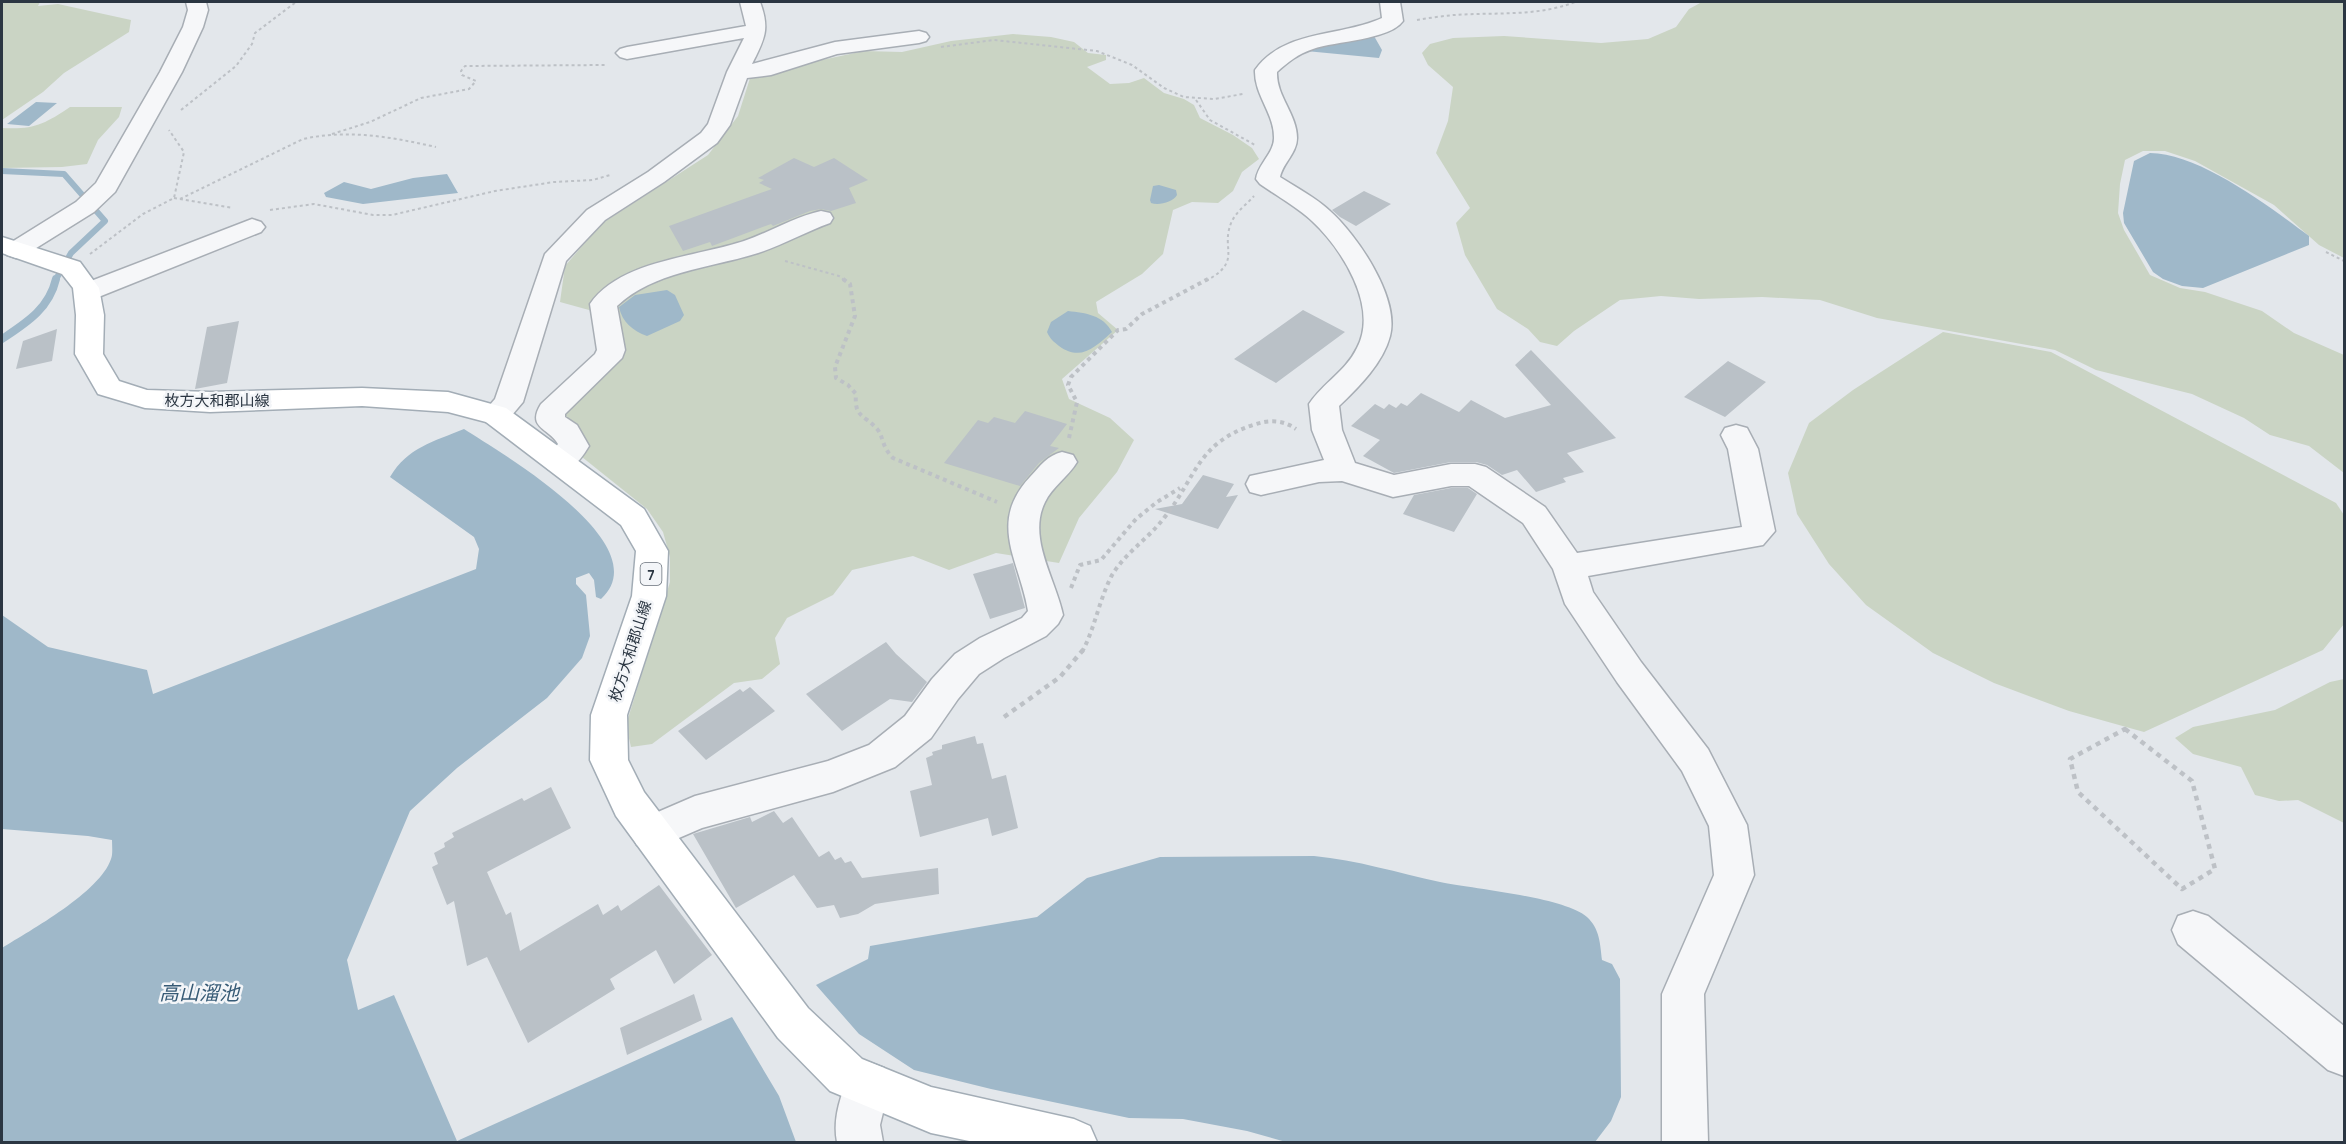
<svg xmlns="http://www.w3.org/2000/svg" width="2346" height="1144" font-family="Manrope,'Noto Sans JP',sans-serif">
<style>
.green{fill:#cad4c4}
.water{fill:#9fb8c9}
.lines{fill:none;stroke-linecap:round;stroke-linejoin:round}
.stream-far1{stroke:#9fb8c9;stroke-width:6}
.stream{stroke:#9fb8c9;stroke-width:8}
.building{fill:#bac1c7}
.minor-casing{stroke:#a8aeb5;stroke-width:3}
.major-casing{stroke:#a3adb6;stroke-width:3}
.path-far2{stroke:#bdc1c6;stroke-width:2;stroke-dasharray:3 3;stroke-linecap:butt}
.path-far1{stroke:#bdc1c6;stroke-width:4;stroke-dasharray:4 4;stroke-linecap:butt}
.path{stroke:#bdc1c6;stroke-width:4.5;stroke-dasharray:5 5;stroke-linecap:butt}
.minor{fill:#f6f7f9;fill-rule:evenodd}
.major{fill:#fff;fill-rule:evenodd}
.labels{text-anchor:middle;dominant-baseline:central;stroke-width:5;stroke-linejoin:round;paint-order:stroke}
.shield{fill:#f3f5f8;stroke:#676f79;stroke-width:1.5}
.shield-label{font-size:14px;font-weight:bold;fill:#2b3642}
.street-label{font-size:15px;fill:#2b3642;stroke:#f3f5f8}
.near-water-label{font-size:20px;font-style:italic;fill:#365a75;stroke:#f3f5f8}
</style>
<rect width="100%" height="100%" fill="#e3e7eb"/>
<path class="green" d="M2,2H40L38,6L58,4L131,20L129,32L64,73L43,92L2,120Z
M1702,2H2344V258L2319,245L2274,205L2195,161L2165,151H2143L2125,160L2120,184L2118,213L2124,230L2150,275L2180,288L2205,292L2262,311L2294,333L2344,355V473L2309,446L2270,435L2244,418L2192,394L2096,370L2055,350L1877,318L1820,300L1762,297L1699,299L1661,296L1620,300L1574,331L1557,346L1540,342L1528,329L1497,309L1465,255L1456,223L1470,208L1436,153L1448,121L1453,87L1428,65L1422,53L1430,44L1453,38L1504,36L1601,43L1648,39L1676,27L1689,9Z
M1013,34L1051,37L1074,42L1088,53L1106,55V60L1087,67L1110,84L1129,83L1144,78L1164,93L1184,99L1194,105L1200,118L1233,135L1252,148L1259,159L1242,172L1233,191L1218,203L1192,202L1173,210L1163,254L1142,274L1096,302L1098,313L1118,330L1062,379L1069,399L1110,418L1134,440L1117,472L1079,518L1059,563L996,553L949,570L913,556L852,570L833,595L787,618L775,638L780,664L762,679L734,683L652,744L631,747L626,725L670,582V557L663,532L647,509L582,457L586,441L565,415L569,403L615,325L589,310L560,302L565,266L601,224L708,155L738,116L751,75L864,51L902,52L951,41Z
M70,107H122L119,117L98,140L87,164L62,167L2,168V128C33,130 45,124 70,107Z
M1943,332L2051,352L2336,503L2344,515V624L2323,650L2144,732L2069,711L1994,683L1933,653L1866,605L1829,564L1797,514L1788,473L1809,423L1853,390Z
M2344,679V823L2298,800L2279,801L2255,795L2241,767L2193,754L2175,738L2193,727L2275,710L2330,682Z"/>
<path class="water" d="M1369,36H1374L1382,50L1379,58L1306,51Z
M36,102L57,103L29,126L7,124Z
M2150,153C2199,153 2270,207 2309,236V245L2203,288L2182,286L2163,279L2153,272L2124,223L2123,213L2134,161Z
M447,174L458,193L363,204L326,197L324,193L344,182L371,189L413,178Z
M1159,185L1176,190L1177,195C1173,202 1159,206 1151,203L1150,200L1153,186Z
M667,290L675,295L684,315L680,321L647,336C633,331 622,322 619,307L635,295Z
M1068,311C1086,313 1103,315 1112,332C1095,347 1081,362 1059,346C1054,342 1050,339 1047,332L1051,322Z
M464,429C501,453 660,545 601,599L596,597L594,580L589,573L576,578V584L586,595L590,636L582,658L547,698L457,768L410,811L347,960L358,1010L394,995L457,1141L732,1017L779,1096L796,1142H2V948C31,930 100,892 111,859C113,854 112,846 112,840L88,836L2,829V615L48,647L147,670L153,694L476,569L479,549L474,537L390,477C408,447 433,442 464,429Z
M1314,856C1357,860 1398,873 1440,882C1474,889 1564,897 1587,917C1600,929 1600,944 1602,960L1612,964L1620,979L1621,1097L1611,1121L1595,1142H1286L1247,1131L1183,1119L1129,1118L991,1089L914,1070L859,1034L816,985L868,959L870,946L1037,917L1087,878L1160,857Z"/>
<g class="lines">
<path class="stream-far1" d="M2,171L64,174L105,221L71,253L55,281"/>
<path class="stream" d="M2,339C26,323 49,309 56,279"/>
</g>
<path class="building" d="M794,158L814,167L834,158L868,180L849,188L856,203L831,211L821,209L810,211L773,226L771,224L712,246L710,242L683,251L669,226L772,189L759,183L764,180L758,178Z
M1364,191L1391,204L1356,226L1340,217L1332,210Z
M1303,310L1345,332L1276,383L1234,359Z
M239,321L227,383L195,389L207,327Z
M57,329L52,361L16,369L23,341Z
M1531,350L1616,438L1567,453L1584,472L1563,478L1566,482L1536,492L1517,470L1502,475L1487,465L1476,462H1451L1394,473L1363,456L1380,440L1351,426L1375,404L1384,409L1389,404L1396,408L1401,403L1407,406L1421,393L1459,412L1471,400L1505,418L1551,405L1515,365Z
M1728,361L1766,382L1725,417L1684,397Z
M1025,411L1067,424L1050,446L1059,448L1039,463L1020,486L944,463L978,420L988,423L994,417L1015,423Z
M1203,475L1234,484L1226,497L1238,495L1218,529L1155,509L1182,504Z
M1451,488H1468L1477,494L1454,532L1403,514L1414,495Z
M1013,563L1025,608L990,619L973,574Z
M886,642L896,654L927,682L912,702L890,699L842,731L806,694Z
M750,687L775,711L706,760L678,731L740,689L743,692Z
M975,736L977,744L983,743L992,779L1006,775L1018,828L992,836L988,818L920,837L910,791L932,785L926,758L933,755L932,752L942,749V745Z
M551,787L571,828L487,872L506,915L511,912L520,951L598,904L603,915L618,905L621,911L659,885L712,955L674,984L656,950L610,979L615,989L528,1043L487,957L467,966L454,901L447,905L432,867L438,864L434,853L445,847L444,843L454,837L452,833L522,798L524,801Z
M774,811L783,823L792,817L819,857L829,851L835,860L841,857L845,863L851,861L862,878L938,868L939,894L875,904L858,914L840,918L834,905L817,908L794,875L736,908L693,834L750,817L752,822Z
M694,994L702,1020L627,1055L620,1028Z"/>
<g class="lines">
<g class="minor-casing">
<path id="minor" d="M186,2H206L208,10L203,27L182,72L115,192L94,212L25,255L16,258L7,255L3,250L7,245L76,202L96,183L160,72L183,27L188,10Z
M740,2H760C770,29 765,38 752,64L835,42L919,31L926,33L929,37L926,41L919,43L837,54L771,75L747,78L730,125L717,143L664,182L605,220L566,261L523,402L506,422L496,425L486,422L481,415L495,399L545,254L587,210L648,172L701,133L708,124L727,72L744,38L627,59L620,57L616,53L620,49L627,47L746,26Z
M1380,2H1400L1403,21C1390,40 1335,41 1313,49C1298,54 1288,62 1277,72C1276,96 1297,114 1297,138C1297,153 1283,163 1280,177C1297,188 1315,197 1330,211C1357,235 1400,298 1390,336C1383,363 1359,387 1339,406L1342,430L1355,463L1394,475L1451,464H1475L1486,467L1545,507L1577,553L1742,527L1728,449L1721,435L1725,428L1736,425L1747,428L1758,449L1775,531L1763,545L1588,576L1593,592L1641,662L1708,749L1747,825L1754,875L1704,994L1708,1142H1662V994L1714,875L1709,826L1682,771L1617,682L1565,604L1553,569L1523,523L1469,486H1451L1393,497L1342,481L1319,482L1261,495L1250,492L1246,484L1250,476L1324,460L1312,430L1309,404C1323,383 1346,371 1357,348C1379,307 1342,249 1312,221C1297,207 1277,196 1260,184L1256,179C1258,164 1275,152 1274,137C1274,113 1254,95 1255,70C1284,29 1341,37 1382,18Z
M821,211L830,213L833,218L830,223C805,232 783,245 758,253C711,268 654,271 617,306L625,350L622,358L565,414V417L577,425L589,446C579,463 568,475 548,469L544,462L558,444C549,428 526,428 541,404L595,354L597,350L590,304C620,260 697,257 744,241C770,232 794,217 821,211Z
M252,219L261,222L265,227L261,232L96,298L87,300L78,298L74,292L78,286Z
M1062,452L1073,455L1077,462C1068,477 1052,487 1045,502C1027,538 1056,580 1063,615L1058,624L1046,636L1004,658L979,674L958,699L931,738L895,767L833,792L702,828L651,850L637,845L631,833L637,821L695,796L828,761L869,745L905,716L932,679L955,654L980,638L1022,618L1028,611C1020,561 987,523 1030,477C1040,466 1048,455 1062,452Z
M2193,911L2208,916L2344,1026V1076L2328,1070L2178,944L2172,930L2178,916Z
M868,1062L884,1068L890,1084L880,1125L883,1142H837C832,1117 842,1092 852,1068Z"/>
</g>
<g class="major-casing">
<path id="major" d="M2,237L80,262L99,288L104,315L103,354L119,381L147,390L210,392L362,388L448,392L506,408L644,509L668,551L666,596L627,715L628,760L644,792L808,1008L862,1059L931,1087L1074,1119L1090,1126L1097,1142H974L931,1133L830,1091L778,1038L616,816L590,760L591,715L632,596L636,551L621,525L486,422L448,412L362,406L210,412L145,408L98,394L75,354L76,315L73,288L62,274L2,253Z"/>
</g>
<path class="path-far2" d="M1417,20C1429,18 1442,16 1454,15C1494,12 1537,17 1575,2
M941,47L994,40L1097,51L1132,65L1164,88L1184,97L1214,99L1243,94
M1196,100L1210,120L1255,145
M181,110L236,66L252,44L255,33L296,2
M332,134L370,122L421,98L469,89L476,81L462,75L461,71L465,66L606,65
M174,198L233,208
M180,199L303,139C349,129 391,137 436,147
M270,210L314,204L373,215H392L495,191L554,182L593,180L610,175
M2326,252L2344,261
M90,254L143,214L174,198L184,152L169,130
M785,261L839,276L845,281
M1206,281C1244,260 1219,249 1232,221C1237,211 1247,204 1254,196"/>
<path class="path-far1" d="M843,279L850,284L855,316L835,367L836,378L848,385L856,394C854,418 864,414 877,429C884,437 881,446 893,458L997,502
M1069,438L1077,402L1068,385L1071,377L1118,330L1126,329L1142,314L1208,279
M1071,588L1080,565L1101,560L1136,519L1157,502L1180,488
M1082,652C1095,628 1099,600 1112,575C1126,552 1148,539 1164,518C1196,478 1197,443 1253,425C1268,420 1282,419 1296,429"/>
<path class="path" d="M1004,717L1060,677L1083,650
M2125,729L2192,781L2215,869L2182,889L2078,792L2070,759Z"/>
<use href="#minor" class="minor"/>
<use href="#major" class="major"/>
</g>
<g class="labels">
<rect class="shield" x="640.5" y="563" width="21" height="22" rx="4.5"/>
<g class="shield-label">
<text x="651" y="574">7</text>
</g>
<g class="street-label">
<text x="217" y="400">枚方大和郡山線</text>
<text transform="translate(630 651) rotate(-72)">枚方大和郡山線</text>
</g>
<g class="near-water-label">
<text x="199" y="992">高山溜池</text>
</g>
</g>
<rect width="2346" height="1144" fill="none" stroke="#2b3642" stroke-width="6"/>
</svg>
